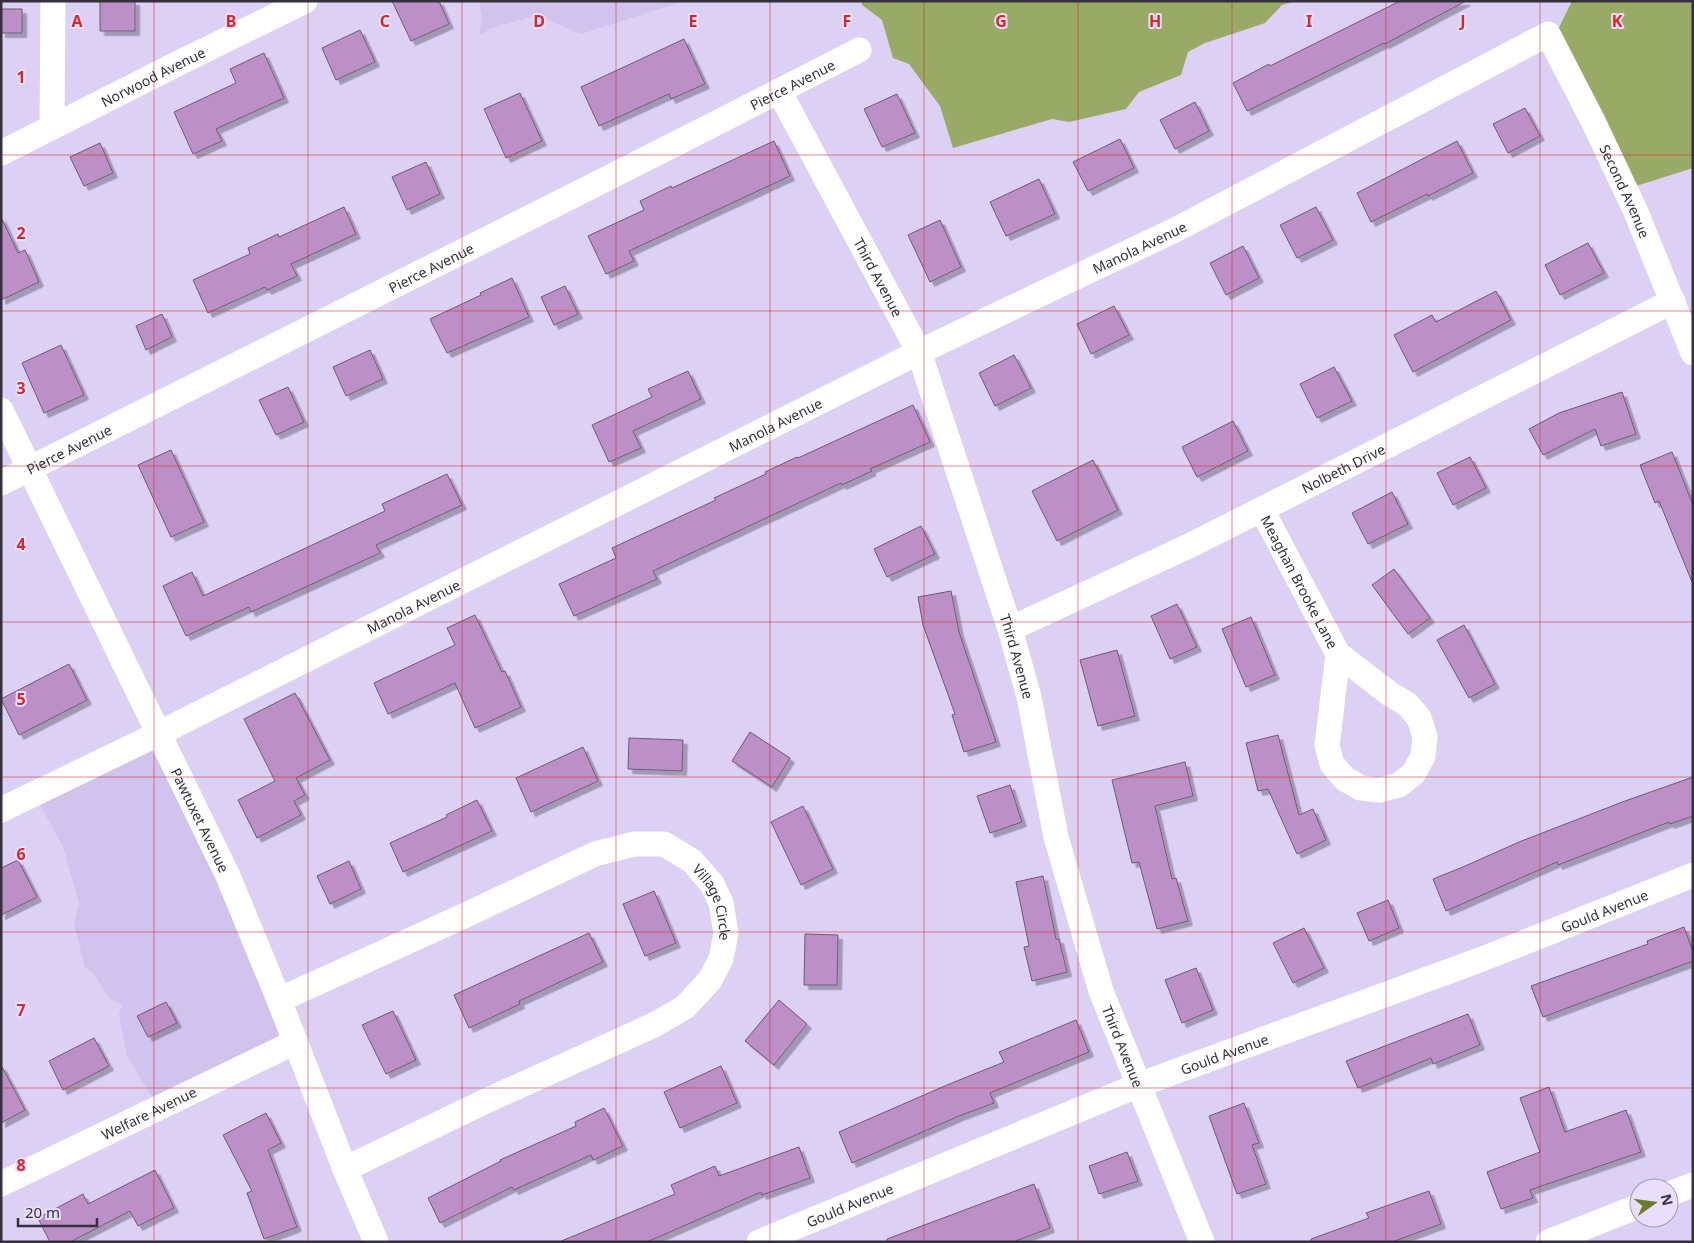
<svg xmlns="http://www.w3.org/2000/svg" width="1694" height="1243" font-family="'Noto Sans',sans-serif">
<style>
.built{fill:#d1c3ed}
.forest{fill:#98aa65}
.building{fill:#bd8fc7;stroke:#705975;filter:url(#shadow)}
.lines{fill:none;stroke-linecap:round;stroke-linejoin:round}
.minor{stroke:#fff;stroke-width:25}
.grid{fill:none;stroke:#d62828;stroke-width:1;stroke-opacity:0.55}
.labels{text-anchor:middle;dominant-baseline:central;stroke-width:4;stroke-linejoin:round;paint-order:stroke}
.street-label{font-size:14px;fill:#35303e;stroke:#e9dffc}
.grid-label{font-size:16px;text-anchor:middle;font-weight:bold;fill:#d62828;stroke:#e9dffc;stroke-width:4;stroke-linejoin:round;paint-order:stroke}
</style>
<defs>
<filter id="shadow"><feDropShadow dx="4.5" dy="4.5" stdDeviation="0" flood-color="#0004"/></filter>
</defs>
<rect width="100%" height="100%" fill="#dcd0f5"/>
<path class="built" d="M479,1H684L581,34L537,15L492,28L479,35L482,18Z
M162,735L294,1039L157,1105L127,1056L119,1014L122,1005L110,999L95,975L85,967L74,924L79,903L63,847L39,803Z"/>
<path class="forest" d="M862,1H1296L1282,5L1265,23L1205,43L1188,52L1181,75L1139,92L1126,109L1069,122L1052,119L953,148L940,106L909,64L893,58L882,20L862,5Z
M1572,1H1693V168L1636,186L1551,44Z"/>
<path class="building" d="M100,1H135V31H100Z
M392,1H439L449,24L411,41Z
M1400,1H1466L1385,44L1384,43L1247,111L1233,83L1269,64L1270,66Z
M1,9H22V33H1Z
M360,30L375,62L336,80L322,48Z
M684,39L705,84L671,99L669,94L599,126L581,87Z
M264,53L284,98L216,129L222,141L193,154L174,112L236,83L230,69Z
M520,93L542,141L506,158L484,109Z
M897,94L915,133L882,147L864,109Z
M1195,102L1209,131L1175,149L1160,120Z
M1525,108L1540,136L1508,153L1493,124Z
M1120,139L1134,168L1088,191L1073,162Z
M774,141L790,176L629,251L634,261L606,274L588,236L644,210L640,201L671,186L672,188Z
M1457,141L1473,173L1428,196L1427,194L1371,222L1357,193Z
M100,143L113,173L84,186L70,157Z
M426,162L440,194L407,210L392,177Z
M1039,179L1055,214L1006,236L990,202Z
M344,207L356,234L291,264L297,276L267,290L265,287L208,313L193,280L250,254L248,248L278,234L279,237Z
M1316,207L1333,240L1297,258L1280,225Z
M1,217L18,253L25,250L39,282L1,300Z
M940,220L961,267L930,282L908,235Z
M1588,243L1604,273L1560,295L1545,265Z
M1243,246L1259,278L1226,295L1210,263Z
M512,278L529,317L447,353L430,319L481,295L480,293Z
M565,286L578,314L554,325L541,297Z
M1496,291L1511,320L1413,372L1394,335L1432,315L1436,322Z
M1114,306L1129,335L1091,354L1077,324Z
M162,314L172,337L146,350L136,326Z
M61,345L84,395L44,413L22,363Z
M370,350L383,379L346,396L333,367Z
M1014,355L1031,388L995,406L979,373Z
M1334,367L1352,401L1317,418L1300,384Z
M688,371L701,399L633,431L641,448L609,462L592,425L652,397L648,389Z
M288,387L304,422L276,435L259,400Z
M1622,392L1636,434L1601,446L1595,429L1543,455L1529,429L1559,413Z
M913,405L930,442L870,469L872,471L842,485L841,483L653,571L657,579L574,616L559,584L616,558L612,548L716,500L714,498L766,474L765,472L797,457L798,458Z
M1233,421L1248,451L1197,477L1182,447Z
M171,450L204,522L171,537L138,465Z
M1672,452L1693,505L1692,582L1659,501L1655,503L1640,465Z
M1470,457L1486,488L1453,505L1437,473Z
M1093,460L1118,510L1057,541L1032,491Z
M447,474L462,505L376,545L380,553L251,612L249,607L186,636L163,586L192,572L203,596L385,511L382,504Z
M1392,492L1408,524L1368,544L1352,513Z
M921,526L935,554L887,577L874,549Z
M1394,569L1430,618L1408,634L1372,585Z
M951,591L959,632L996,742L964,752L952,715L955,714L923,625L918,597Z
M1177,604L1197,647L1170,659L1151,616Z
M475,615L502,672L505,671L521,707L475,728L455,683L388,714L374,683L455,645L447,628Z
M1251,617L1275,675L1246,687L1222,629Z
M1464,625L1495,684L1469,698L1437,640Z
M1117,650L1135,716L1098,726L1080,660Z
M69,664L87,700L19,735L1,699Z
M295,693L330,760L296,778L305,795L294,801L301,815L257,838L238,800L275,781L244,719Z
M750,732L790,758L772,787L732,761Z
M1278,735L1299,815L1313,809L1326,840L1297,854L1268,789L1258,791L1246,743Z
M629,738L683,740L682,771L628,769Z
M583,747L598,781L531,812L516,778Z
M1185,762L1193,796L1155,806L1172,879L1176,878L1188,921L1157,929L1139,862L1132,863L1112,780Z
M1693,777V816L1670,824L1669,822L1558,865L1557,862L1446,911L1433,879L1463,867L1519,842L1625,801Z
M1010,785L1022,822L990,833L977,796Z
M477,800L492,831L403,872L390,843L447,817L446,815Z
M803,806L833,869L801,885L771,822Z
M18,860L37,897L1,915V868Z
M349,861L361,889L330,904L317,876Z
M1043,876L1056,939H1059L1067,972L1032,981L1024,947L1029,946L1016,882Z
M654,891L676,943L645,956L623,904Z
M1388,900L1399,928L1369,941L1357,913Z
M1684,927L1693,952V961L1543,1017L1531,986L1648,944L1647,941Z
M1304,928L1324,968L1293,983L1273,943Z
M589,933L603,962L519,1001L520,1004L469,1028L454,995Z
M805,934L838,935L837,985H804Z
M1196,968L1213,1010L1182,1023L1165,980Z
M779,1000L807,1024L774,1065L745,1041Z
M166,1002L177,1023L148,1037L137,1016Z
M393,1011L416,1060L386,1074L362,1025Z
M1468,1014L1480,1045L1433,1064L1431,1058L1358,1088L1346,1061Z
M1076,1020L1089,1052L990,1093L994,1103L959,1116L852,1163L839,1132L947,1085L1004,1062L999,1052Z
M94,1038L109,1066L63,1090L49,1061Z
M1,1065L25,1110L1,1123Z
M721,1066L737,1103L680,1128L664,1092Z
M1549,1087L1565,1132L1626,1110L1641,1152L1530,1190L1533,1198L1501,1209L1487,1172L1540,1152L1520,1098Z
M1244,1103L1259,1143L1252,1145L1266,1184L1237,1194L1209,1116Z
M604,1108L623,1146L593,1160L591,1155L514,1190L512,1187L440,1223L428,1198L501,1161L500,1160L576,1126L575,1122Z
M266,1113L281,1143L268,1150L297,1227L264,1239L247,1193L252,1191L223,1135Z
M799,1147L810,1178L762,1195L761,1192L647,1242H559L675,1194L671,1185L715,1166L719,1176Z
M1127,1152L1138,1181L1099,1194L1089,1166Z
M155,1170L174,1208L138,1226L130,1211L70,1242H50L38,1218L83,1194L88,1204Z
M1034,1184L1050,1228L1013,1242H887V1239Z
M1429,1191L1441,1224L1392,1242H1311V1239L1369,1218L1366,1213Z"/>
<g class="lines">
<g class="minor">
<path id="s1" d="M779,91L919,352L1010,629L1029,697L1056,837L1101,991L1202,1242"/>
<path d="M52,127L53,1"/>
<path id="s2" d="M1,153L183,61L305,1"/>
<path id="s3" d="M1,410L228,876L279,1000L345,1169L376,1242"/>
<path id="s4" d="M1,483C287,339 574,197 859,50"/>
<path id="s5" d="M1262,510L1338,654L1390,694L1407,704L1419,718L1425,737L1423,756L1414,773L1399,785L1380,790L1361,788L1345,779L1332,764L1327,746L1338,654"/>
<path id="s6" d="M1010,629L1191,545L1673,301"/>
<path id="s7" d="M1,810L160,733L919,352L1177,229L1548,34L1594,123L1636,212L1693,353"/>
<path id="s8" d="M279,1000L468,914L595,854L634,844H664L692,861L712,884L721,903L726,933L721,959L710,980L685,1007L654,1025L488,1100L345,1169"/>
<path id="s9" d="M1,1184L295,1042"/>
<path d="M1669,1194L1693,1185"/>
<path id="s10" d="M759,1242L1139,1085L1485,958L1693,875"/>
<path d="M1548,1242L1639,1206"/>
</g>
</g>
<path class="grid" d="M154,1V1242M308,1V1242M462,1V1242M616,1V1242M770,1V1242M924,1V1242M1078,1V1242M1232,1V1242M1386,1V1242M1540,1V1242M1,155H1693M1,311H1693M1,466H1693M1,622H1693M1,777H1693M1,932H1693M1,1088H1693"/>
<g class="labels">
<g class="street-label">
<text stroke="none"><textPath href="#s2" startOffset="170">Norwood Avenue</textPath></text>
<text stroke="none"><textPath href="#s4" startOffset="886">Pierce Avenue</textPath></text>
<text stroke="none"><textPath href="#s7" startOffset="1906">Second Avenue</textPath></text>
<text stroke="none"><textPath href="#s7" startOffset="1270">Manola Avenue</textPath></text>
<text stroke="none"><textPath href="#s4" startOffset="481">Pierce Avenue</textPath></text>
<text stroke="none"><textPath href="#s1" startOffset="211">Third Avenue</textPath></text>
<text stroke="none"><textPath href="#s7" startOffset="865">Manola Avenue</textPath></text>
<text stroke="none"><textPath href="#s4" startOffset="76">Pierce Avenue</textPath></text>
<text stroke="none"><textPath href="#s6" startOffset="370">Nolbeth Drive</textPath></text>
<text stroke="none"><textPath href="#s5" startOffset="81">Meaghan Brooke Lane</textPath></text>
<text stroke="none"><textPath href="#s7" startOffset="460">Manola Avenue</textPath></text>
<text stroke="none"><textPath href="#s1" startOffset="616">Third Avenue</textPath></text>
<text stroke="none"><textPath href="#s3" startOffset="456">Pawtuxet Avenue</textPath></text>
<text stroke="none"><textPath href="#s8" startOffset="499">Village Circle</textPath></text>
<text stroke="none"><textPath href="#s10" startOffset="908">Gould Avenue</textPath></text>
<text stroke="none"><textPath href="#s1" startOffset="1021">Third Avenue</textPath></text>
<text stroke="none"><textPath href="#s10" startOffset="502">Gould Avenue</textPath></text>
<text stroke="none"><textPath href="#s9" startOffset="164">Welfare Avenue</textPath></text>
<text stroke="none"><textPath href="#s10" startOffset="98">Gould Avenue</textPath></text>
</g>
</g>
<g class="grid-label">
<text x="77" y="27">A</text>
<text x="231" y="27">B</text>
<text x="385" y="27">C</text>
<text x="539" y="27">D</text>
<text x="693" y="27">E</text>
<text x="847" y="27">F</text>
<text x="1001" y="27">G</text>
<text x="1155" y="27">H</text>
<text x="1309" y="27">I</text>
<text x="1463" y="27">J</text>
<text x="1617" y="27">K</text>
<text x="21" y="83">1</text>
<text x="21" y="239">2</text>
<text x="21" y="394">3</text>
<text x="21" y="550">4</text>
<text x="21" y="705">5</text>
<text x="21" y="860">6</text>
<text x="21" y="1016">7</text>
<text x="21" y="1171">8</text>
</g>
<rect width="1694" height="1243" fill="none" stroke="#35303e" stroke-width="5"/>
<g transform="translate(1654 1203) rotate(76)"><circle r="24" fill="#e9dffc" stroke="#a199b0"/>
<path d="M0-4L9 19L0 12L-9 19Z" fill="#6a7b2a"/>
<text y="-8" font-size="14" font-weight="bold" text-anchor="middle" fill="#35303e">N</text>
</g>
<path d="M18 1218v8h79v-8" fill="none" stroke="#35303e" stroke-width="2.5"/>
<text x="25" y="1218" font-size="15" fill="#35303e" stroke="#e9dffc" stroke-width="4" paint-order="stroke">20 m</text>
</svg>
